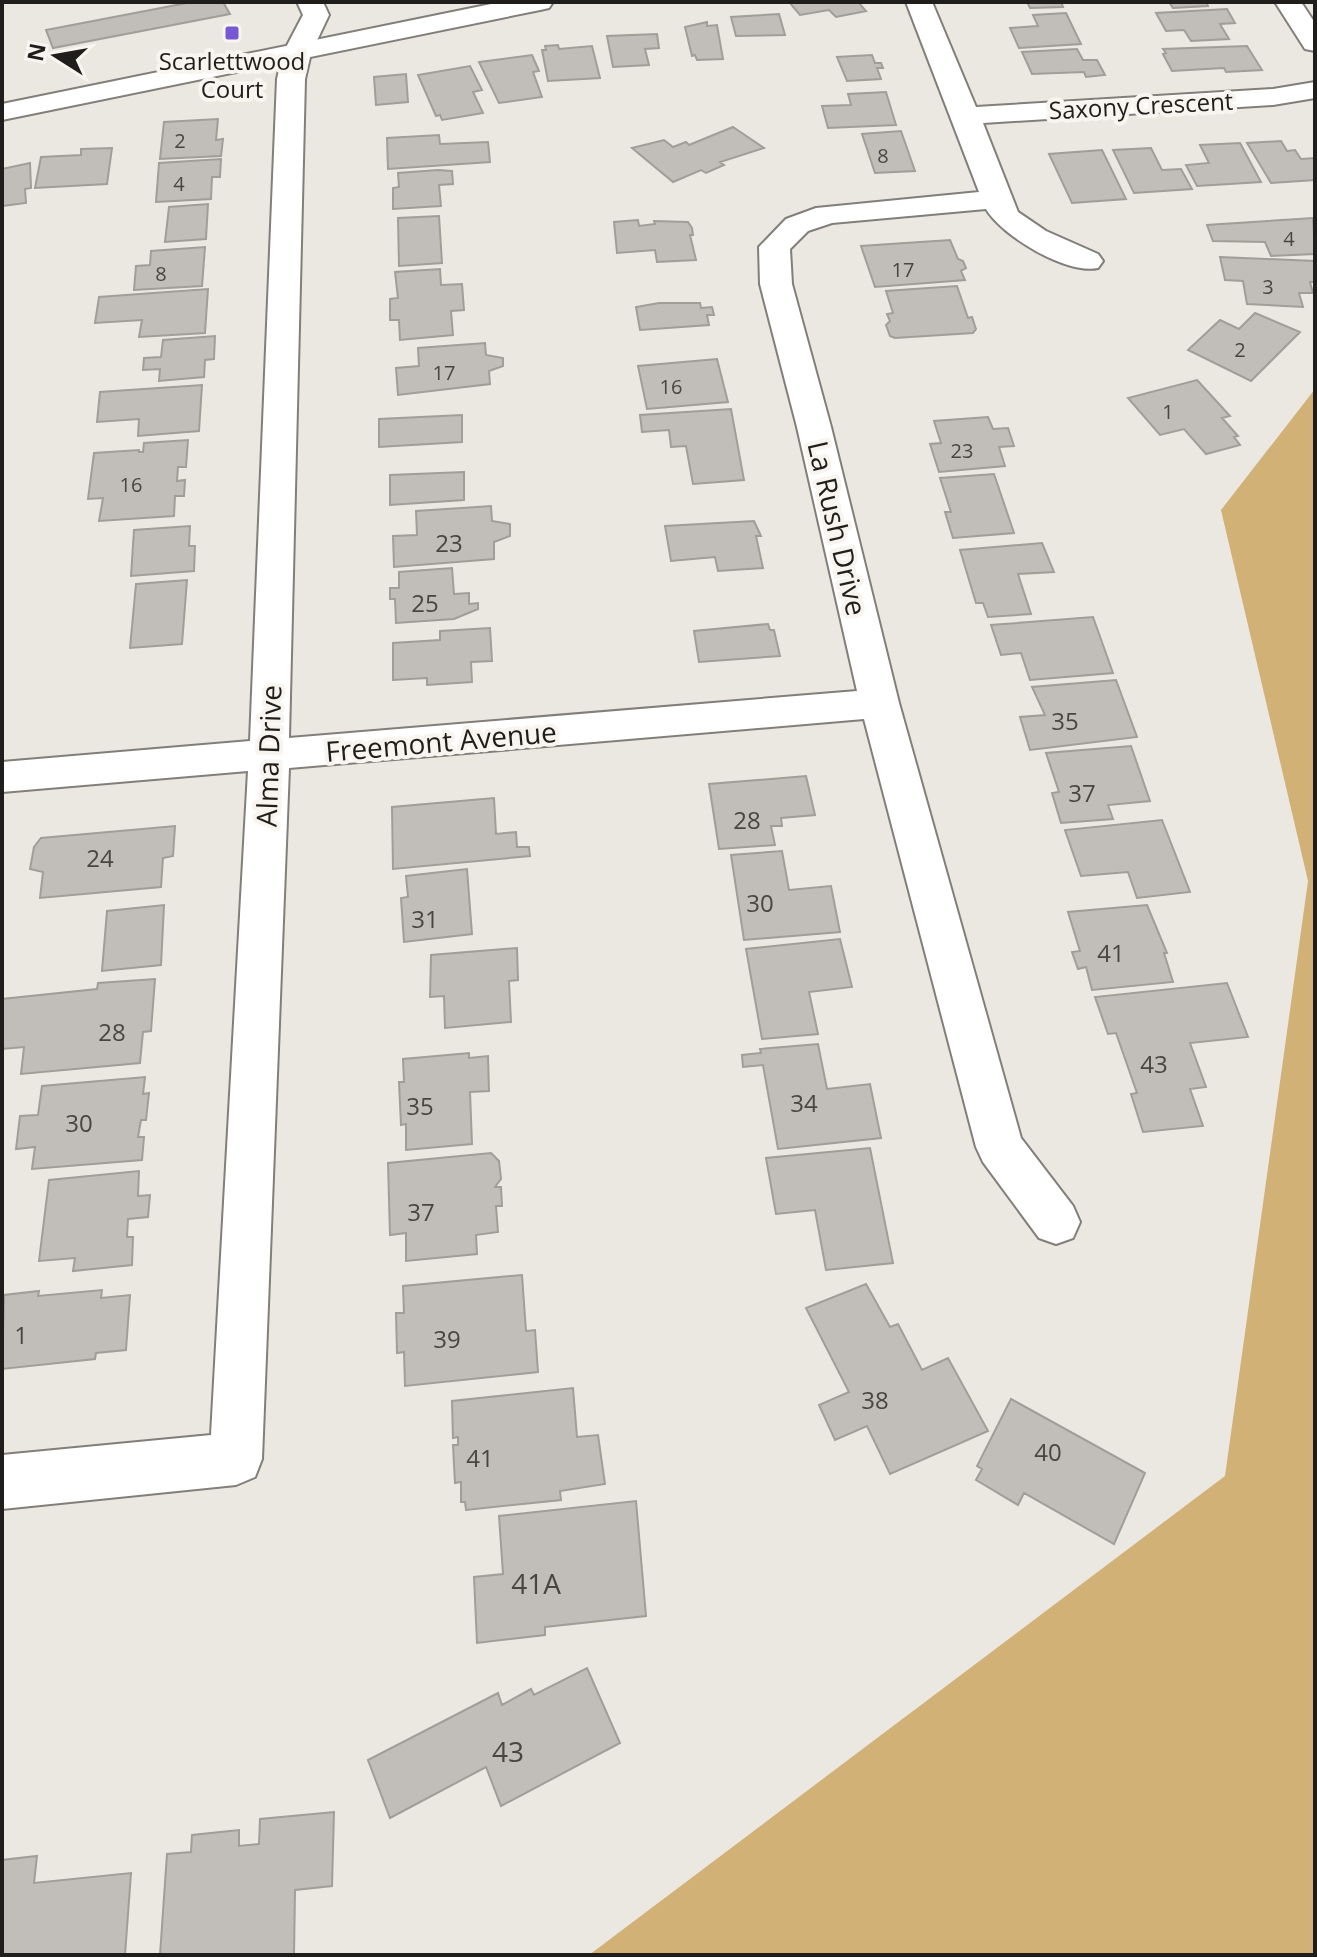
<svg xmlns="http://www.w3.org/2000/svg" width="1317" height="1957" font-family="'Open Sans',sans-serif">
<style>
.forest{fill:#d2b177}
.building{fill:#c1beb9;stroke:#a19e98;stroke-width:2}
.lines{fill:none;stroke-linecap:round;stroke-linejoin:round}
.minor-casing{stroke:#827f7a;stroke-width:4}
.secondary-casing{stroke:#827f7a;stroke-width:4}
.minor{fill:#fff;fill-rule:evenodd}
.secondary{fill:#fff;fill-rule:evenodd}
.poi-dot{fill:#7658d2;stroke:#f8f5f0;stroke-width:3}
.labels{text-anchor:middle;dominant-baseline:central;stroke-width:8;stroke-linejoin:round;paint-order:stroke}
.far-number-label{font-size:20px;fill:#484643}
.far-poi-label{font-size:24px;fill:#1f1e1c;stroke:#f8f5f0}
.far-street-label{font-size:24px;fill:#1f1e1c;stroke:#f8f5f0}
.number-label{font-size:24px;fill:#484643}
.street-label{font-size:28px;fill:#1f1e1c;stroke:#f8f5f0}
.near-number-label{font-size:28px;fill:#484643}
</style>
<rect width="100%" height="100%" fill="#ebe8e2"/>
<path class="forest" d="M1315,389V1955H589L1225,1476L1308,881L1221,510Z"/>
<path class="building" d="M192,2H223L230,14L53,48L46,30Z
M789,2H866L859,3L866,11L836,17L829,10L800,15Z
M1027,2H1061L1063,7L1030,8Z
M1169,2H1206L1208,6L1173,8Z
M1227,9L1235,23L1220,24L1229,39L1191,41L1184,30L1166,31L1156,13Z
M1066,13L1081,44L1019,48L1010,28L1038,26L1033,15Z
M779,14L785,35L736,36L731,17Z
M707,22V26L717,25L723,59L697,60L695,55L692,56L685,27Z
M657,34L659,48L645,49L649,65L613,67L607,36Z
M558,45L559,49L592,46L600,78L548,81L542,50H546L545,46Z
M1247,46L1262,70L1226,72L1224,68L1172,71L1163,54L1166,53L1163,49Z
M1077,49L1083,60H1097L1105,75L1086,77L1084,72L1032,74L1022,52Z
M532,55L539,71L533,72L542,97L499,103L479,62Z
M872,55L875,63H881L883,68H877L881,79L847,81L837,57Z
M470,66L482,90L473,92L483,113L442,120L440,115L436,116L418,75Z
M406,74L408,102L376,105L374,77Z
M886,92L896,125L828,128L822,106L851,105L848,94Z
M218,119L216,140L223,139L221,156L160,159L164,122Z
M733,127L764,148L720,162L724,165L706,173L701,170L673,182L632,148L664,140L673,147L686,142L689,145Z
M901,131L915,171L875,173L862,134Z
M439,135L440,144L488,142L490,162L388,169L387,138Z
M1281,141L1287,151L1295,150L1301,159L1315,158V180L1271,183L1247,143Z
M1240,143L1261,182L1197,186L1186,165L1209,163L1200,145Z
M112,148L107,184L35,188L41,157L81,155V149Z
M1151,148L1162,170L1181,169L1192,189L1134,193L1113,150Z
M1102,150L1126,199L1072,203L1049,154Z
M221,159L220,177H212L211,199L156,202L159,163Z
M30,163L31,188L25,189L26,203L2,206V169Z
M438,170L452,171L453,184L439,185L441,206L393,209V188L399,187L398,173Z
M208,204L206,239L165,242L169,207Z
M439,216L442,263L399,266L398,218Z
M1313,218L1315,254L1271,256L1265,242L1213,241L1207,225Z
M638,220L639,226L655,224L654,221L688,222L692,228L693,235H690L696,260L657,262L655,250L617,253L614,222Z
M950,240L958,259L963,261L966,268L961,271L965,280L875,287L861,246Z
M205,247L202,286L134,290L136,266L150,265L151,251Z
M1220,257L1315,261V282H1310L1313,293H1299L1303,307L1247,304L1243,281L1225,280Z
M440,269L441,285L462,284L464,310L451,311L453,335L400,340L399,320H390V299L398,298L395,272Z
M957,286L968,318L972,317L976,329L973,333L895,338L890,336L886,325L890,321L887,314L893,313L886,291Z
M208,289L205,333L139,337L142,320L95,323L99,297Z
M659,303H700L701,308L712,307L714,315H707L709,325L640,330L636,307Z
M1255,313L1300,332L1251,381L1188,350L1220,320L1239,329Z
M215,336L214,359L205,360L204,377L159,381L160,369L143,370L144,358L161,357L163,340Z
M485,343L486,355L503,358V366L489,371L490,384L398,395L396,368L419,366L418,348Z
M717,359L728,402L647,409L638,366Z
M1197,380L1230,416L1222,418L1238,436L1234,437L1240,445L1206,454L1184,429L1160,435L1128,398Z
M202,385L199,431L138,436L139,419L97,422L100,392Z
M731,409L744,480L693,484L686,446L671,447L669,430L642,432L640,415Z
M462,415V442L379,447V419Z
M988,417L993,429L1008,428L1014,446L999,447L1005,466L939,472L930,444L941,443L934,421Z
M188,440L186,467H178L177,481L185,480L184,496H175L174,516L99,521L103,498L88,499L94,453L139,450V452H143L144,443Z
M464,472V500L390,505V475Z
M994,474L1014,533L953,538L945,512H951L940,478Z
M491,506L492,521L510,524V536L494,542V559L394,567L393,536L417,535L416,511Z
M754,521L761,536H756L763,568L718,571L715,557L671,561L665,526Z
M190,526L189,546H195L194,571L131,576L134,530Z
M1042,543L1054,572L1018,574L1031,614L988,617L983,603H976L960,550Z
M452,568L454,594L469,593V604L478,603V609L454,619L396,623L395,599H390V588H399V572Z
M187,580L182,644L130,648L136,584Z
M1093,617L1113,673L1030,680L1021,653L1001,655L991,625Z
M768,624L770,630H774L780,656L699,662L694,631Z
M490,628L492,661L471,662L472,682L427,685V678L393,680V643L440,640V631Z
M1116,680L1137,737L1030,750L1020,717L1045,715L1032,687Z
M1131,746L1150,801L1108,805L1113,819L1061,823L1052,793L1059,792L1046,753Z
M806,776L815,815L781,818L782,826H771L775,845L719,849L709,784Z
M494,798L496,834L516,832L517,847H529L530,856L393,869L392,807Z
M1162,820L1190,892L1137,898L1128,872L1081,876L1065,830Z
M175,826L173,856L163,858L161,887L40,898L43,872L30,869L34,847L41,838Z
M782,851L789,890L831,886L840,932L744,940L731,855Z
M467,869L472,934L404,942L401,898L408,897L406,876Z
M164,905L161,965L102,971L107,911Z
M1147,905L1167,953H1164L1173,982L1092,990L1086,967L1078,969L1072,952L1080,951L1068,912Z
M840,939L852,987L809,992L818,1034L762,1039L746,949Z
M517,948L518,980L509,981L511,1022L445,1028L444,996L430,997L431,955Z
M155,979L151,1031L143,1032L140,1063L21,1074L24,1047L2,1049V999L97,989L98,983Z
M1227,983L1248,1037L1190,1043L1206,1087L1190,1089L1203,1126L1143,1132L1131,1094L1137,1093L1116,1033L1108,1034L1095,997Z
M818,1044L827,1089L870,1084L881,1138L778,1149L763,1065L743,1067L742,1055L761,1053L760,1049Z
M469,1053V1058L488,1056L489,1091L470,1092L472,1144L406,1150V1124L401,1125L399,1082H404L403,1059Z
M145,1077L143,1094L149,1093L146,1120H141L138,1137H144L142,1160L32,1169L35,1147L16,1149L20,1116L38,1115L42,1086Z
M870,1148L893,1263L826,1270L815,1210L776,1214L766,1158Z
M491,1153L499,1161L501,1179L495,1187H501L502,1206H496L498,1232L476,1235L477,1254L406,1261V1233L390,1235L388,1163Z
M139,1171L138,1196L150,1195L148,1217L128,1219L127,1237H133L132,1265L73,1271L75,1258L39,1261L49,1180Z
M522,1275L526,1331L535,1330L538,1372L405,1386L404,1352L397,1353L396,1313H404L403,1286Z
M866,1284L890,1327L898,1324L922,1370L948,1358L988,1431L890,1474L867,1426L835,1440L819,1405L849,1392L806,1308Z
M102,1290L101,1298L130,1295L126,1350L96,1353L95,1359L2,1369L4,1295L39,1291L38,1296Z
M573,1388L577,1437L598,1435L605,1484L560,1491L561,1500L466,1510L465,1502H461V1482L455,1483L453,1445H458V1437L453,1438L452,1401Z
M1011,1399L1145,1473L1114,1544L1024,1493L1018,1505L976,1480L982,1469L977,1466Z
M636,1501L646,1616L545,1627V1635L477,1643L474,1577L503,1574L499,1516Z
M587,1668L620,1743L501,1806L486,1767L390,1818L368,1760L498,1693L502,1705L531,1689L534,1695Z
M334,1812L332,1886L295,1890L294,1955H160L167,1854L191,1852L192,1835L239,1830V1846L259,1844L260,1819Z
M37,1856L34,1883L131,1873L125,1955H2V1860Z"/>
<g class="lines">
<g class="minor-casing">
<path id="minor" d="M297,2H323L329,15L311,53L305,79L289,738L857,691L797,427L760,284L759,247L786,219L816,208L979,192L906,2H932L976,107L1273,89L1315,82V98L1273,105L983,123L1018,212L1046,231L1098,254L1103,261L1098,268C1067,275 1002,236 986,209L832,223L808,231L790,249L792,284L831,427L899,703L1021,1138L1073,1206L1080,1222L1073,1238L1056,1244L1039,1238L983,1162L976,1147L864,719L289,768L262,1459L255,1477L236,1485L2,1509V1455L211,1435L248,771L2,792V762L250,741L277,79L283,53L303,15Z
M1275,2H1301L1315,23V51L1305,49Z"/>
</g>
<g class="secondary-casing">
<path id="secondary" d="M501,2H553L549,8L540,10L2,120V104Z"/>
</g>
<use href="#minor" class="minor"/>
<use href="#secondary" class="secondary"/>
</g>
<rect class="poi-dot" x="224" y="25" width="16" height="16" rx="4"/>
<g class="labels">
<g class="far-number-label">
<text x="180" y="140">2</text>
<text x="883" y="155">8</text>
<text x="179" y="183">4</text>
<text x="1289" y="238">4</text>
<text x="903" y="269">17</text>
<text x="161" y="273">8</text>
<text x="1268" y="286">3</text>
<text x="1240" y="349">2</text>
<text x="444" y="372">17</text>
<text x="671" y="386">16</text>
<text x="1168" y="411">1</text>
<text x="962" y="450">23</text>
<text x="131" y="484">16</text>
</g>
<g class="far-poi-label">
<text x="232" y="60">Scarlettwood<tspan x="232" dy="28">Court</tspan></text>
</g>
<g class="far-street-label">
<text transform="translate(1141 105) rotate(-3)">Saxony Crescent</text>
</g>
<g class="number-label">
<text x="449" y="542">23</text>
<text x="425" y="602">25</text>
<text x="1065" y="720">35</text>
<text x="1082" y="792">37</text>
<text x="747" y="819">28</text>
<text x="100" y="857">24</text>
<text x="760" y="902">30</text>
<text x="425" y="918">31</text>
<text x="1111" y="952">41</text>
<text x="112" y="1031">28</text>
<text x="1154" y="1063">43</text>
<text x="804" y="1102">34</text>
<text x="420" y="1105">35</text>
<text x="79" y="1122">30</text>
<text x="421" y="1211">37</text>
<text x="21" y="1334">1</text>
<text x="447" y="1338">39</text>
<text x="875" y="1399">38</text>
<text x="1048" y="1451">40</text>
<text x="480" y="1457">41</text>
</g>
<g class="street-label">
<text transform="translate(838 528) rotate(77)">La Rush Drive</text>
<text transform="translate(441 741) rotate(-5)">Freemont Avenue</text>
<text transform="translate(268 756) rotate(-88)">Alma Drive</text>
</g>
<g class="near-number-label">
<text x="536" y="1583">41A</text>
<text x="508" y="1751">43</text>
</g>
</g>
<rect width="1317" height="1957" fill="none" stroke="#1f1e1c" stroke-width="8"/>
<g transform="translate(56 56) rotate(281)" stroke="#f8f5f0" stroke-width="6" paint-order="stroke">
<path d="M0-6L14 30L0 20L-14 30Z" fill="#1f1e1c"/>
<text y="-12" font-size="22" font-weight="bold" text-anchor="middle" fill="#1f1e1c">N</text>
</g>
</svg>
